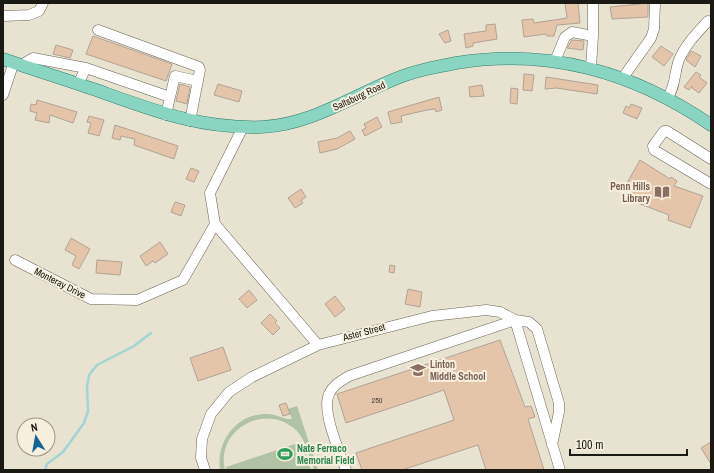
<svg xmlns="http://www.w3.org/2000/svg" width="714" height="473" font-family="'Archivo Narrow',sans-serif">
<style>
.green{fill:#b0c4a5}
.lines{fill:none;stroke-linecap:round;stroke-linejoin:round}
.stream{stroke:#a2d4d4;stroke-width:2.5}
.building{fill:#e4c5a9;stroke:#b1a396}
.minor-casing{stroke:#696354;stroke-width:11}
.major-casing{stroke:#2f816b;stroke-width:13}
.minor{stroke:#fff;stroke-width:10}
.major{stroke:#89d5c2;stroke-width:12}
.labels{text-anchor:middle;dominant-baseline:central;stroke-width:4;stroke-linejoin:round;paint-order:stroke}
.number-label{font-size:8px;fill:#4d4438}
.street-label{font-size:10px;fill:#1b1913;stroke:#f6efde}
.education-label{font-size:10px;font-weight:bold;fill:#785e54;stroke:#f6efde;text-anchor:end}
.leisure-label{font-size:10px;font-weight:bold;fill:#27864d;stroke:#f6efde;text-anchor:start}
</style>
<rect width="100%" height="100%" fill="#e8e2d1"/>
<path class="green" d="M297,406L318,470H314C309,457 306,441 297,431C267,401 215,429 225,470H220C216,441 237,413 268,414C276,414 284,420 292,419L288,409Z
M301,442L311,470H227L226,467Z"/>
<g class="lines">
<path class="stream" d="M45,470L47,464L63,452L84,423L88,411L87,387L89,375L97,365L134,346L151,333"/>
</g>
<path class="building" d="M565,3H578L580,23L557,25L554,36H547L546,34L524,37L522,20L533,19L534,23L567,18Z
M648,3V17L612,19L610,7Z
M495,24L497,39L473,43V46L466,48L464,34L486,31V25Z
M448,30L451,41L445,43L439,34Z
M93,36L172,64L166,81L86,54Z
M572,40L584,41L583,50L567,48Z
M56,45L73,50L70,58L53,54Z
M661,46L673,54L664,66L652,57Z
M691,51L701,56L695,67L686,60Z
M696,72L701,75L699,77L707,83L699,93L692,88V86L689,90L684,87Z
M524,74L534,75L532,91L523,90Z
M546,77L598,85L597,94L556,88L545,89Z
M180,84L190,87L187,104L176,101Z
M218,84L242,91L239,102L214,95Z
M482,85L484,96L470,97L469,87Z
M511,88L518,89L517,104L510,103Z
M439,97L442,110L436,112L435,109L427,110L401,116L402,122L391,124L388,112Z
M37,100L77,112L73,123L50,115L49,123L35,120L37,113L30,111L31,104L36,105Z
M631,104L642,108L637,119L623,113L626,106L629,108Z
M89,116L104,120L99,136L88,133L91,123L87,122Z
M377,117L382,127L365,136L362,130L366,128L364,124Z
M115,125L178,146L174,159L134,145L135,139L121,136L120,140L112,138Z
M350,131L355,139L337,149L320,153L318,142L337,138Z
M640,160L670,179L671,177L677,181L674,186L703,196L690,228L668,220L669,215L630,200L635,187L627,183Z
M191,168L199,171L194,182L186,179Z
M301,189L306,197L301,200L303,203L295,208L288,198Z
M175,202L185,205L181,216L171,212Z
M71,238L90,249L79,269L72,265L76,256L65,250Z
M160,242L168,254L155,263L153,261L146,266L140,256Z
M97,260L122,262L120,275L96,273Z
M390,265L395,266L394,273L389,272Z
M408,289L422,292L420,307L405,304Z
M249,290L257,300L247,308L239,299Z
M335,296L345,309L335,317L325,304Z
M270,314L277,321L275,323L280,328L273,335L261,323Z
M500,340L525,407L531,406L535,417L528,419L544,470H486L478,445L402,470H362L356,453L454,420L444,390L346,423L337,394Z
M223,347L231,370L198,381L190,358Z
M286,403L290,414L283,416L279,405Z
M711,442V464L701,448Z"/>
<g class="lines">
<g class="minor-casing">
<path id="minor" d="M593,3V36
M3,16L29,15L39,11L43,3
M98,30L199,67L200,70L190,121
M555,61L565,37L572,32L593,36L591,68
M21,65L33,58L86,68
M622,79L651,38L654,29L655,3
M78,84L86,68L170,97L166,115
M3,95L14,62
M170,97L175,76L198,81
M667,99C676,86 674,73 679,60C685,45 697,33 708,21
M243,127L210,193L215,224L318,345
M711,159L667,131H664L653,146L654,150L711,184
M15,260L91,299L137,300L183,280L215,224
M205,470L201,458L202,439L211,414L229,392L252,377L318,345L432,316L486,310L500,312L515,320L560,470
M346,470C340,453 321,411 329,394C333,385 341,381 349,376L515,320L529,322L537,329L559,403V412L552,445"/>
</g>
<g class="major-casing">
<path id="major" d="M3,59C35,70 67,80 99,91C155,111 201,129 262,127C310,125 351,97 395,79C414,71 435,67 456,63C550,48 633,72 711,125"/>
</g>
<use href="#minor" class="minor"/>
<use href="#major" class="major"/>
</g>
<defs>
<g id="library-bare" transform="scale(1.2)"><path d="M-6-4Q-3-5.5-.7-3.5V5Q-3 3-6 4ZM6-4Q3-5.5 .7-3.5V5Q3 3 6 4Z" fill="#8d6e63" stroke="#f6efde" stroke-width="2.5" paint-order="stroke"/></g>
<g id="school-bare" transform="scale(1.2)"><path d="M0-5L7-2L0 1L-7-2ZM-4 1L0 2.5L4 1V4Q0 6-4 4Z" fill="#8d6e63" stroke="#f6efde" stroke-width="2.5" paint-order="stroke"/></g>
<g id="stadium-bare" transform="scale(1.2)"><path d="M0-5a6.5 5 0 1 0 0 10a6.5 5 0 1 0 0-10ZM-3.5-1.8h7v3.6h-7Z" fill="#2e9e5b" stroke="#f6efde" stroke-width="2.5" paint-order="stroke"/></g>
</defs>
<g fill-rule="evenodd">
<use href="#library-bare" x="662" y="192"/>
<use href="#school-bare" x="418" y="370"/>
<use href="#stadium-bare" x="285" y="454"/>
</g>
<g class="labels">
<g class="number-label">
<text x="377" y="400">250</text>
</g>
<g class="street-label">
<text transform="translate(359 96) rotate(-25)">Saltsburg Road</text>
<text transform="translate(60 283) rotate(27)">Monteray Drive</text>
<text transform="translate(364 332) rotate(-15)">Aster Street</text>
</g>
<g class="education-label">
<text x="650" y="186">Penn Hills<tspan x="650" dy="12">Library</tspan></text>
<text x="430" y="364" text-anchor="start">Linton<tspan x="430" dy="12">Middle School</tspan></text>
</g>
<g class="leisure-label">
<text x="297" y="448">Nate Ferraco<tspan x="297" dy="12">Memorial Field</tspan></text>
</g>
</g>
<rect width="714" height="473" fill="none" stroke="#1b1913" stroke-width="8"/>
<g transform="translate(36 437) rotate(349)"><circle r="19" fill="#f6efde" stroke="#9e998d"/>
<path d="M0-3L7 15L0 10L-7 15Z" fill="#146395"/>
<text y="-6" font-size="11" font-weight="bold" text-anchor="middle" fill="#1b1913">N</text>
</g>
<path d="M570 449v6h117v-6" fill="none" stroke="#1b1913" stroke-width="2"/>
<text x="576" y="449" font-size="12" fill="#1b1913" stroke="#f6efde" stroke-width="3" paint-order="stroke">100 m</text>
</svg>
